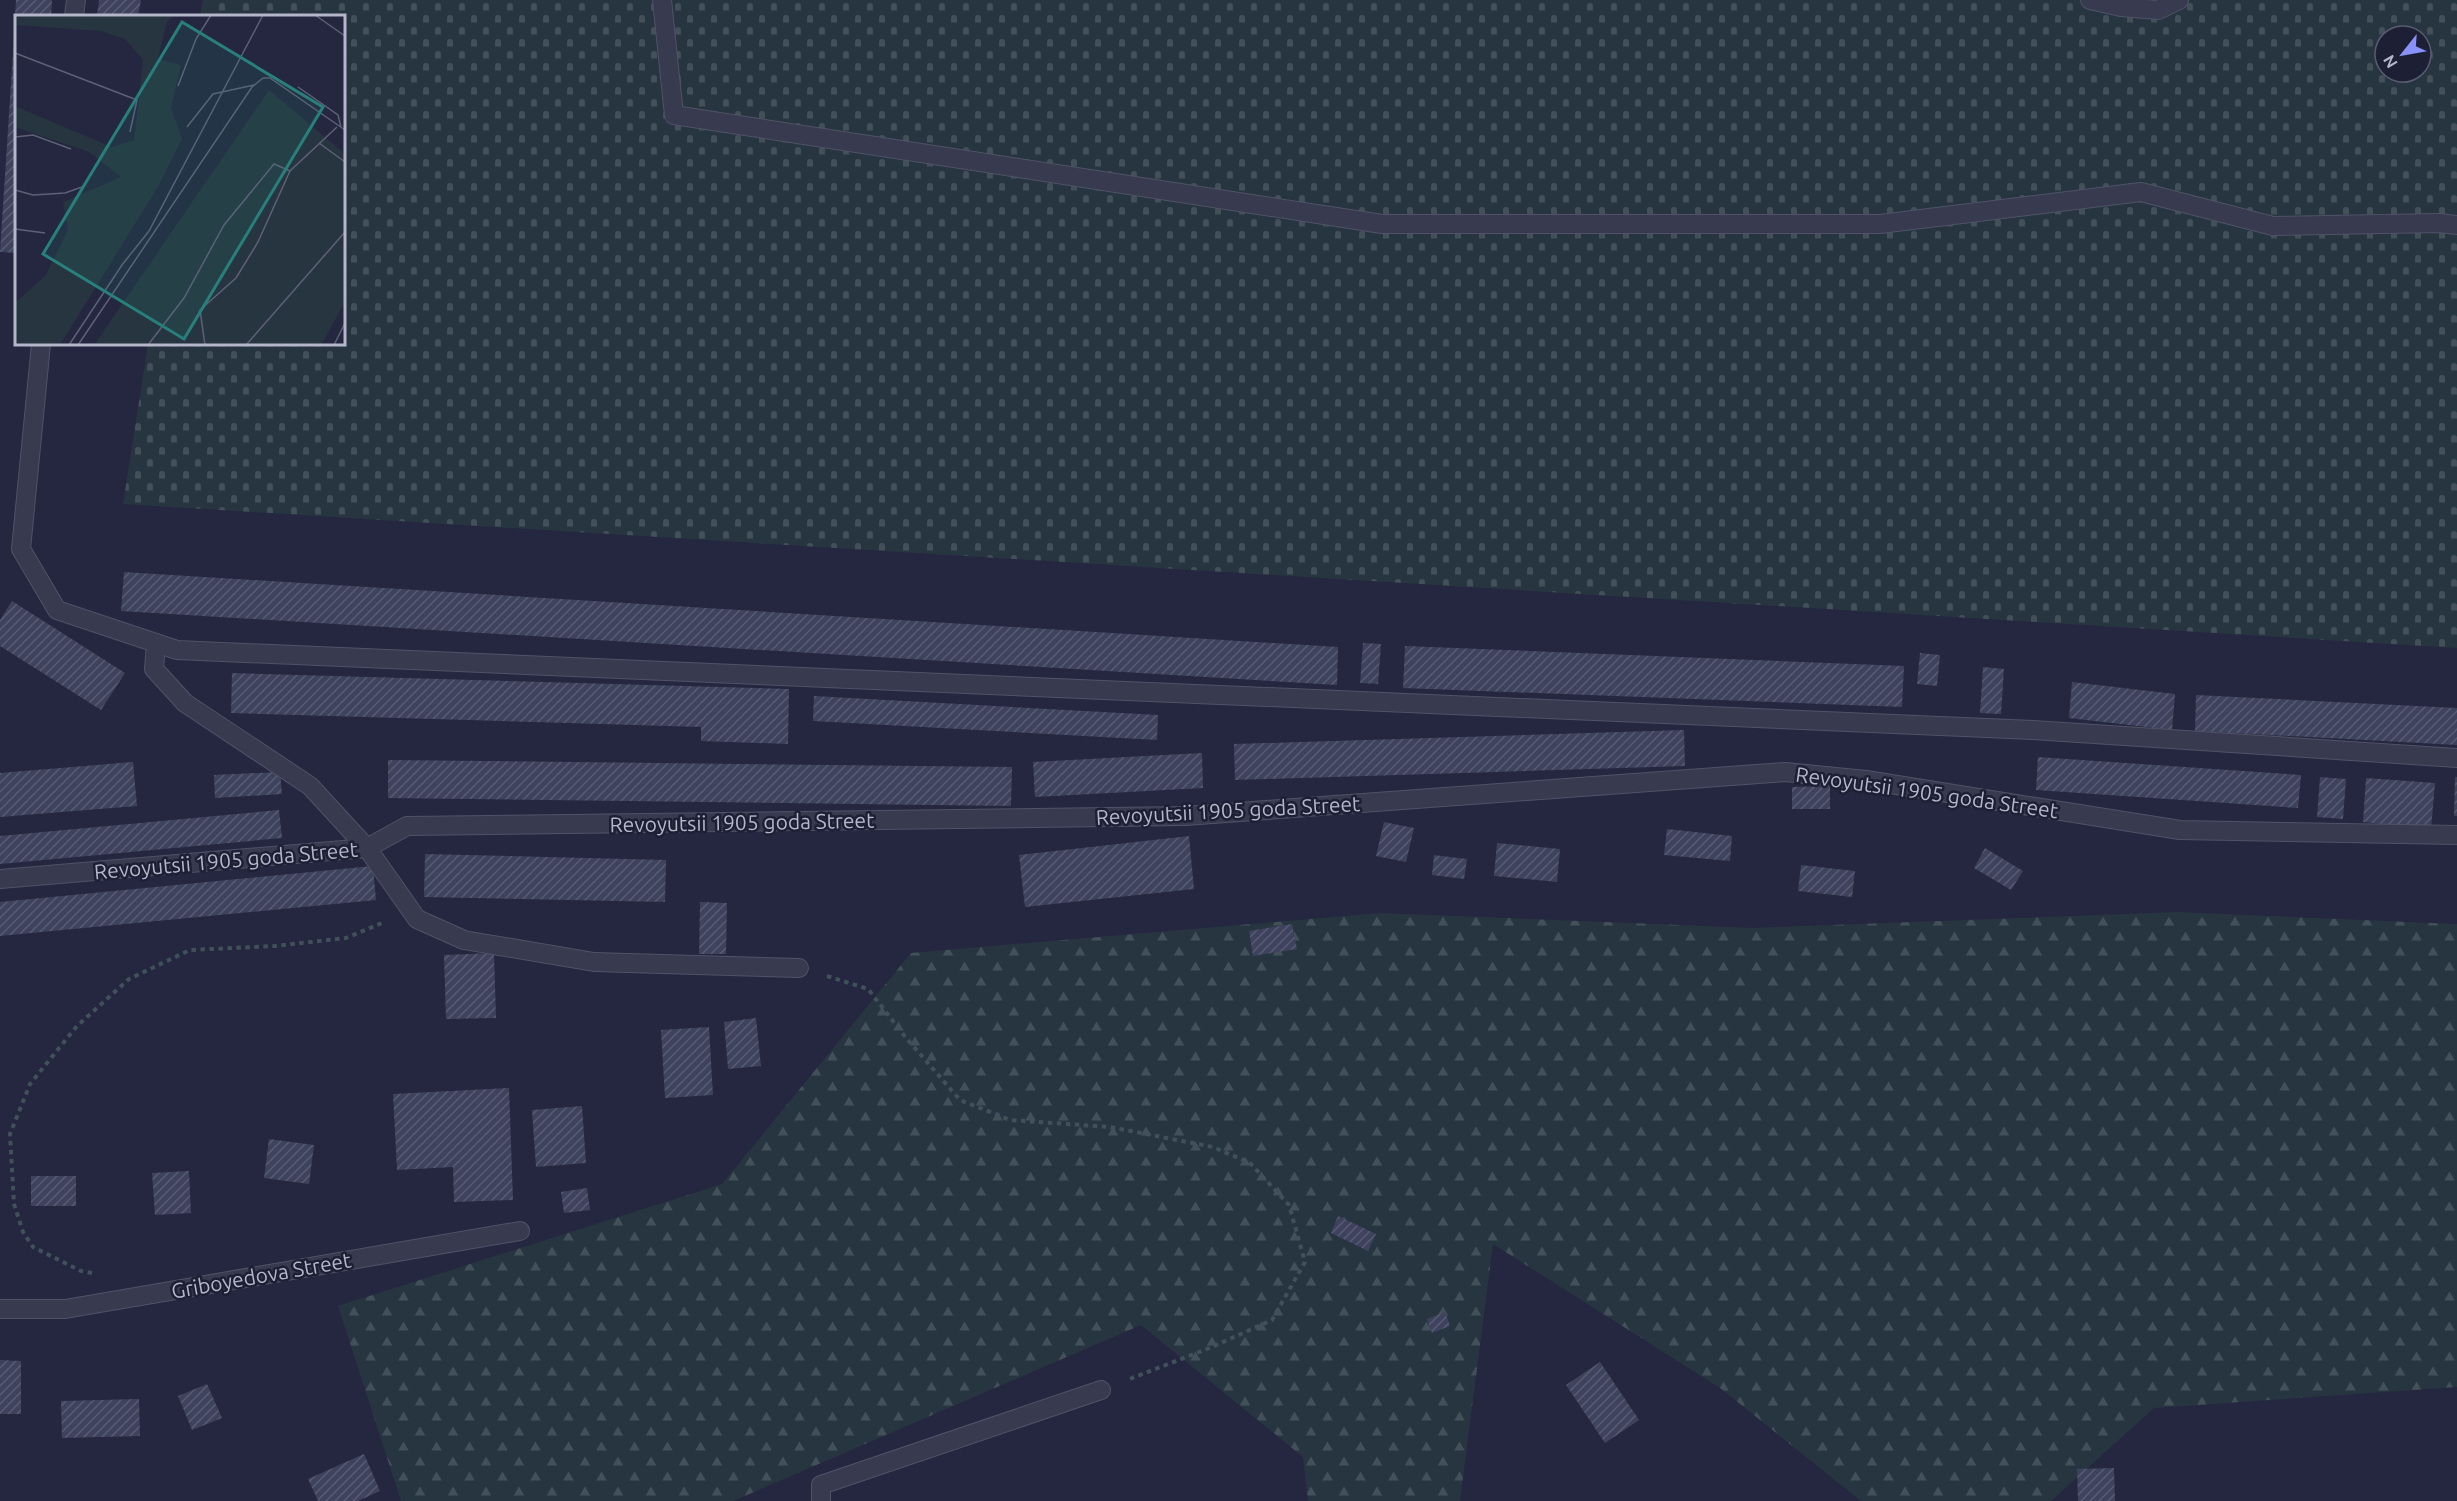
<svg xmlns="http://www.w3.org/2000/svg" width="2457" height="1501" font-family="Ubuntu,sans-serif">
<style>
.forest{fill:url(#forest-firs)}
.cemetery{fill:url(#cemetery-stones);fill-rule:evenodd}
.building{fill:url(#building-hatch)}
.lines{fill:none;stroke-linecap:round;stroke-linejoin:round}
.lane-casing{stroke:#505367;stroke-width:20}
.street-casing{stroke:#505367;stroke-width:20}
.path{stroke:#41515a;stroke-width:4;stroke-dasharray:4.5 4.5;stroke-linecap:butt}
.lane{stroke:#383b4f;stroke-width:18}
.street{stroke:#383b4f;stroke-width:18}
.labels{text-anchor:middle;dominant-baseline:central;stroke-width:5;stroke-linejoin:round;paint-order:stroke}
.street-label{font-size:21px;fill:#b4b6ca;stroke:#1d2034}
.inset-road{fill:none;stroke:#5e6077;stroke-width:1.5}
.view{fill:#28807c;fill-opacity:0.15;stroke:#28807c;stroke-width:3}
.inset-edge{fill:none;stroke:#b4b6ca;stroke-width:3}
</style>
<defs>
<pattern id="forest-firs" width="22" height="20" patternUnits="userSpaceOnUse" patternTransform="scale(1.5)"><rect width="22" height="20" fill="#263540"/><path d="M5 1l3.5 6h-7zM16 11l3.5 6h-7z" fill="#43505a"/></pattern>
<pattern id="cemetery-stones" width="16" height="16" patternUnits="userSpaceOnUse" patternTransform="scale(1.5)"><rect width="16" height="16" fill="#263540"/><path d="M2 7V4a2 2 0 0 1 4 0v3zM10 15v-3a2 2 0 0 1 4 0v3z" fill="#43505a"/></pattern>
<pattern id="building-hatch" width="6" height="6" patternUnits="userSpaceOnUse" patternTransform="scale(1.5)"><rect width="6" height="6" fill="#3e425d"/><path d="M-1 1l2-2M0 6l6-6M5 7l2-2" fill="none" stroke="#585b73"/></pattern>
</defs>
<rect width="100%" height="100%" fill="#24273f"/>
<path class="forest" d="M2177,912L2457,924V1387L2154,1408L2051,1501H1861L1720,1388L1493,1244L1460,1501H1308L1303,1457L1141,1325L733,1501H401L338,1306L722,1184L911,953L1380,913L1754,928Z"/>
<path class="cemetery" d="M203,0H2457V648L123,504L148,344H344V16H200ZM2385,36H2421V72H2385Z"/>
<path class="building" d="M16,0H52L51,16H15Z
M99,0H141L138,16H97Z
M15,22H16V253L0,252Z
M124,572L1338,647L1337,685L121,611Z
M12,601L125,673L101,710L0,646V620Z
M1363,643L1381,644L1378,684L1360,683Z
M1405,646L1904,666L1902,707L1403,688Z
M1920,653L1940,655L1937,686L1917,684Z
M1983,667L2004,669L2001,714L1980,713Z
M232,673L789,689L788,744L701,741V727L231,713Z
M2072,682L2175,694L2172,730L2069,718Z
M2196,695L2457,708V745L2195,731Z
M814,696L1158,715L1157,740L813,721Z
M1684,730L1685,766L1235,780L1234,744Z
M1202,753L1203,788L1035,797L1033,762Z
M2038,757L2301,775L2298,808L2036,790Z
M388,760L1012,767L1011,806L388,798Z
M133,762L137,806L0,817V773Z
M280,772L282,794L215,798L214,775Z
M2320,777L2346,779L2343,819L2317,817Z
M2455,777H2457V816H2454Z
M2366,778L2435,783L2431,829L2363,822Z
M1830,786V809H1792V787Z
M279,810L282,838L0,864V836Z
M1384,822L1414,828L1406,862L1376,856Z
M1667,829L1732,836L1730,861L1664,855Z
M1189,836L1194,889L1025,907L1019,855Z
M1497,843L1560,849L1557,882L1494,876Z
M1985,848L2023,871L2011,890L1974,868Z
M425,854L666,860L665,902L424,897Z
M1434,855L1467,859L1464,879L1432,875Z
M1801,865L1855,871L1852,897L1798,891Z
M373,866L376,900L0,936V902Z
M700,902L727,903L726,954H699Z
M1292,924L1297,949L1253,956L1249,931Z
M494,953L496,1018L446,1019L444,955Z
M756,1018L761,1066L728,1069L724,1022Z
M709,1027L713,1095L665,1098L661,1030Z
M509,1088L513,1200L454,1202L453,1167L397,1170L393,1094Z
M582,1106L586,1163L536,1167L532,1110Z
M269,1139L314,1145L309,1184L264,1178Z
M189,1171L191,1213L155,1215L152,1173Z
M31,1176H76V1206H31Z
M587,1188L590,1210L564,1213L561,1192Z
M1338,1216L1376,1234L1368,1251L1331,1233Z
M1445,1312L1450,1326L1432,1333L1427,1319Z
M0,1360L21,1361V1414H0Z
M1600,1362L1639,1420L1605,1443L1566,1385Z
M207,1384L222,1418L192,1430L178,1396Z
M139,1399L140,1436L62,1438L61,1401Z
M364,1454L380,1491L358,1501H318L308,1479Z
M2114,1468L2115,1501H2078L2077,1469Z"/>
<g class="lines">
<g class="lane-casing">
<path id="lane" d="M662,0L674,115L1382,224H1880L2141,192L2273,226L2440,223L2457,225
M2090,0L2121,7L2158,10L2179,0
M156,643L177,650L2033,730L2457,758
M367,848L417,919L464,940L594,962L799,968
M821,1501V1485L1101,1390"/>
</g>
<g class="street-casing">
<path id="street" d="M74,16L76,0
M41,344L21,549L57,610L156,643L154,669L185,703L310,786L367,848
M0,879L367,848L407,826L1185,816L1785,772L1866,780L2180,830L2457,835
M0,1309H65L520,1231"/>
</g>
<path class="path" d="M827,976L868,989L907,1039L960,1100L1010,1120L1110,1127L1213,1147L1250,1163L1289,1205L1305,1262L1272,1320L1212,1347L1127,1380
M92,1273L81,1271L33,1247L23,1232L14,1204L10,1134L30,1084L77,1026L129,979L190,950L275,946L346,938L382,923"/>
<use href="#lane" class="lane"/>
<use href="#street" class="street"/>
</g>
<g class="labels">
<g class="street-label">
<text transform="translate(1927 792) rotate(8)">Revoyutsii 1905 goda Street</text>
<text transform="translate(1228 810) rotate(-3)">Revoyutsii 1905 goda Street</text>
<text transform="translate(742 822) rotate(-1)">Revoyutsii 1905 goda Street</text>
<text transform="translate(226 860) rotate(-5)">Revoyutsii 1905 goda Street</text>
<text transform="translate(261 1275) rotate(-10)">Griboyedova Street</text>
</g>
</g>
<g transform="translate(15 15)">
<rect width="330" height="330" fill="#24273f"/>
<path d="M0,0H159L152,7L143,44L166,50L156,93L167,124L144,170L45,330H0V288L31,260L53,215L48,187L106,162L74,137L0,112V91L97,132L119,125L128,45L110,24L86,16L0,10Z" fill="#263540"/>
<path d="M254,75L330,139V287L306,330H79Z" fill="#263540"/>
<path class="inset-road" d="M300,0L330,21M0,38L122,85L115,117M163,71L181,24L196,0M283,72L323,100L326,112M172,112L198,79L239,70M0,122L18,120L56,134M304,128L330,147M0,175L18,180L50,178L67,172M0,214L30,218M54,330L107,250L134,216L248,0M63,330L237,72L248,63H255L330,115M133,330L169,283L209,210L259,149L275,156M190,330L185,295L221,263L243,227L275,156L322,112M231,330L330,217M319,330L330,308"/>
<path class="view" d="M167,7L308,92L169,324L28,239Z"/>
<rect width="330" height="330" class="inset-edge"/>
</g>
<g transform="translate(2403 54) rotate(239)"><circle r="28" fill="#1d2034" stroke="#595c70" stroke-width="1.5"/>
<path d="M0-4.5L10 22L0 15L-10 22Z" fill="#8992fb"/>
<text y="-9" font-size="16" font-weight="bold" text-anchor="middle" fill="#b4b6ca">N</text>
</g>
</svg>
